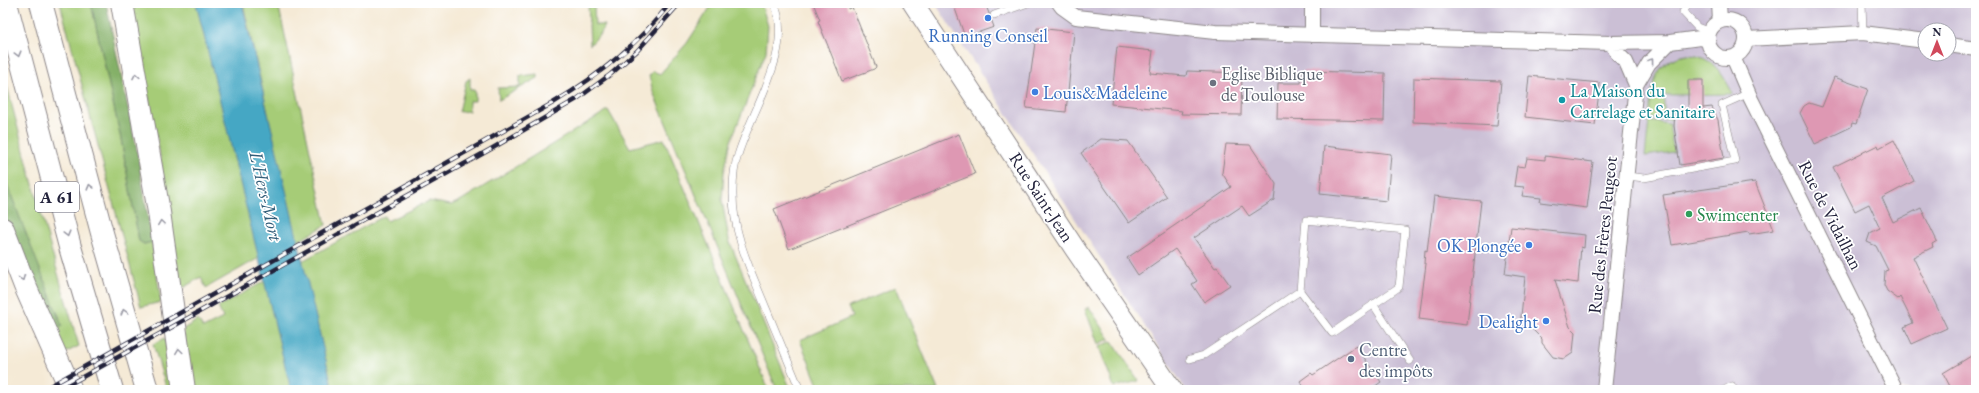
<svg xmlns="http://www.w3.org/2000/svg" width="1979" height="393" font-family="'EB Garamond',serif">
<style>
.industrial{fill:#cbbfd5;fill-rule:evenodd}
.green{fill:#a6cc77;stroke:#647759;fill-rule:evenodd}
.forest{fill:#84b068;stroke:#536952}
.water{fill:#45a7c4;stroke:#346480}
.building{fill:#de98b3}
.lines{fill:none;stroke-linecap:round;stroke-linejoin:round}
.lane-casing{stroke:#8c8688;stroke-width:8}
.street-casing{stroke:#8c8688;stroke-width:16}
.secondary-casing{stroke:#8c8688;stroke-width:22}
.highway-casing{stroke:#8c8688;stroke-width:24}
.lane{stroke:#fff;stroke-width:7}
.street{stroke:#fff;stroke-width:14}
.secondary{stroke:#fff;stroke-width:20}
.highway{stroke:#fff;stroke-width:22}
.rail-casing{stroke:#22223b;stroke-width:4.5}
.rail{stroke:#fff;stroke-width:3;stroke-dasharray:9;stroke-linecap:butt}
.oneway{stroke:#9c9ca7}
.shop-dot{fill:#3f7fe0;stroke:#fff;stroke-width:1.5}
.worship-dot{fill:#6b7280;stroke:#fff;stroke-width:1.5}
.culture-dot{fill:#0f9aa8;stroke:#fff;stroke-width:1.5}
.leisure-dot{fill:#2e9e5b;stroke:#fff;stroke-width:1.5}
.service-dot{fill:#5c6f8a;stroke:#fff;stroke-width:1.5}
.labels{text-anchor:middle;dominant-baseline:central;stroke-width:3.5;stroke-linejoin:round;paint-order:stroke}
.shield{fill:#fff;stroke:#646476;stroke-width:1}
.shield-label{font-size:17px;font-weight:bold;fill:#22223b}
.shop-label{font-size:18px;fill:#366cbe;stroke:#fff;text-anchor:end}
.worship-label{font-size:18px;fill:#5b616d;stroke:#fff;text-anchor:start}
.culture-label{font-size:18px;fill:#0d838f;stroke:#fff;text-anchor:start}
.street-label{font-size:18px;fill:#22223b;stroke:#fff}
.leisure-label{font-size:18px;fill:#27864d;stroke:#fff;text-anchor:start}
.service-label{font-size:18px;fill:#4e5e75;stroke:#fff;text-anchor:start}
.water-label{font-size:19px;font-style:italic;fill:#325e79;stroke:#fff}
</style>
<rect width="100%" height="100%" fill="#fff"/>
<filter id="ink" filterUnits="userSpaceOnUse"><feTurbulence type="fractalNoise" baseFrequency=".025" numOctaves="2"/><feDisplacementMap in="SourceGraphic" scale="8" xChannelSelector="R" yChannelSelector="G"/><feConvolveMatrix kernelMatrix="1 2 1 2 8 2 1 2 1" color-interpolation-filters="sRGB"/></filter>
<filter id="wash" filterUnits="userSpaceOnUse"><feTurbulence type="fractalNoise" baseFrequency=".012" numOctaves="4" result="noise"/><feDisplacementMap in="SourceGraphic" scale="16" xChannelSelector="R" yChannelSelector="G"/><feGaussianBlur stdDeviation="0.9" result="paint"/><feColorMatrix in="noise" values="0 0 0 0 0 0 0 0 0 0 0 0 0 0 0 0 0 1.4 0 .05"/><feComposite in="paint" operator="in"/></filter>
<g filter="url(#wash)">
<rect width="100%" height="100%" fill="#f5ead6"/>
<path class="industrial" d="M935,3H1976V390H1186ZM1925,30H1949V54H1925Z"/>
<path class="green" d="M60,3H91L121,139L139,241L144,244L152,242L161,302L141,307Z
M130,3H196L259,258L206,288L201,277L178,291L159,149Z
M243,3H278L326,225L297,242Z
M588,3H594L595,25H604L601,33L590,45Z
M713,3H761L768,26L766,52L731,141L724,172L722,200L729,240L791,390H777L653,92L649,76L653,71L660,74L687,43Z
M1687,55C1712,55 1723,74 1733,94L1664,95V111H1672L1671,120L1649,118C1652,88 1651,61 1687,55ZM1688,80H1702V89H1688Z
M3,70C26,162 52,254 79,346L61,355L52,330L60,318L44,284L3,174Z
M538,74V78L499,100L498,88L520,87V76Z
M470,78V90H475V101H469V111L459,112L466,81Z
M608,110L630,148L664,139L769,390H333L302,261L384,216L387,221L429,201L451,205L460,201Z
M1649,121L1669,124L1674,152L1645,156Z
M265,281L291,390H191L183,329L198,320L203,328L223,318L218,307Z
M896,287L938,390H820L800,340L852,317L848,307Z
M1089,307L1110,339L1098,344L1085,309Z
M165,338L172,390H167L153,344Z
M1112,341L1139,381L1114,387L1099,347Z"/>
<path class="forest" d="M91,3H106L137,151L152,242L144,244L139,241L121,139Z
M3,174L62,326L58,330H52L3,212Z"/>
<path class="water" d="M196,3H242L333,390H291Z"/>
<g id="blocks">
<path class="building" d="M813,3H846L848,9L852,7L876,67L874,69L842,81L818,21L820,20Z
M953,3H985L994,27L965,37Z
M1037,28L1074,32L1066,112L1026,108Z
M1117,47L1153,51L1150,73L1186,76L1187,71L1242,73L1241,115L1181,114L1182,111L1111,104Z
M1302,71L1385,73L1384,121L1277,119L1278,83H1301Z
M1529,76L1600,83L1595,125L1525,117Z
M1834,77L1868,89L1856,124L1852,123L1851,127L1815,144L1800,113L1804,106L1809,103L1822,107Z
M1414,78L1501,81L1497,126L1413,122Z
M1688,80H1703V108L1712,107L1718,120L1724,158L1680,165L1674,126L1675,112L1688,110Z
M959,134L975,174L789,249L774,209Z
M1101,139L1128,141L1167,197L1129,223L1081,153Z
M1894,140L1914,181L1882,198L1893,222L1921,208L1937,241L1932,244L1933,247L1913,257L1947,328L1912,344L1904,327L1913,323L1900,297L1898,299L1887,291L1884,285L1885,271L1888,270L1876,246L1867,242L1870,233L1880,228L1869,204L1855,211L1833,167L1878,145L1879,148Z
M1226,144L1250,145L1276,184L1274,200L1249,216L1242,206L1194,238L1215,268L1217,267L1230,285L1204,302L1192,284L1197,281L1175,249L1138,275L1127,258L1231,187L1222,173Z
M1324,146L1391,154L1387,201L1320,194Z
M1545,156L1593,162L1587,208L1540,202L1541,198L1522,196L1524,187L1514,186L1517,166L1525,167L1527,158L1545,160Z
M1755,182L1774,230L1749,234L1748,232L1672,245L1663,195Z
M1434,196L1481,201L1467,325L1419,319L1426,264H1424L1425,250L1427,251Z
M1511,227L1585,235L1584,248L1581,247L1578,283L1555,280L1570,327L1575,332L1573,353L1564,359L1553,357L1542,343V339L1531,328L1520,326L1525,277L1505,274Z
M1356,346L1381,382L1370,390H1306L1300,381L1311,373L1313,375Z
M1976,353V390H1952L1943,373Z"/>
</g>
</g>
<g filter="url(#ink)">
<use href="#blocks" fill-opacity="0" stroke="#8c8688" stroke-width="1"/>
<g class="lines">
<g class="lane-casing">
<path id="lane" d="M774,3C795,49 751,111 738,155C734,166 733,179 733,191C732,231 749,267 764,303C776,332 788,361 800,390
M1689,3L1683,12L1697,27L1710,32
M1862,3L1863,33
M994,15L1028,3
M1627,176L1644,178L1735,161L1722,105L1749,93
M1373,304L1410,361
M1190,359L1204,355L1300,291L1332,333L1399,287L1405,230L1306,220L1300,291
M1724,390L1732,386L1734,390"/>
</g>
<g class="street-casing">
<path id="street" d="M1059,3L1062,7L1076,17L1215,32L1611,43L1670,42L1700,38L1708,40
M1312,3V35
M1719,3L1720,21
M1708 39a19 19 0 1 1 38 0a19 19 0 1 1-38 0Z
M1746,39L1863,33L1925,41
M1611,43L1617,53L1626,62L1636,85
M1949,45L1976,49
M1733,57L1751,99L1896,390
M1604,390L1636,85L1649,63L1670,42"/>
</g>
<g class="secondary-casing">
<path id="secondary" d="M913,3L1075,249L1172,390"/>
</g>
<g class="highway-casing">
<path id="highway" d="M6,3L70,247L112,390
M41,3L102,233L147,390
M122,3L159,212L184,390
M3,229L25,286L71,390"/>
</g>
<use href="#lane" class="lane"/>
<use href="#street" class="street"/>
<use href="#secondary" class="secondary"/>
<use href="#highway" class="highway"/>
<g class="rail-casing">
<path id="rail" d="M43,390L553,103C598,76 638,45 670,3
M59,390L491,149L577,99L611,74L637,51L680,3"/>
</g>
<use href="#rail" class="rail"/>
</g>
<defs><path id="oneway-chevron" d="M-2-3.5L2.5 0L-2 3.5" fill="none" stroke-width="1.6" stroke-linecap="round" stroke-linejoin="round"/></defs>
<g class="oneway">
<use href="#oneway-chevron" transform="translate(18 54) rotate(75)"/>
<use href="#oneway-chevron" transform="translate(1651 61) rotate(-53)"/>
<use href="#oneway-chevron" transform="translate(136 76) rotate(-101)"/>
<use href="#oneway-chevron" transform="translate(90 187) rotate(-105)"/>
<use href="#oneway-chevron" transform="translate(161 223) rotate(-98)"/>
<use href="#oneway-chevron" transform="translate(67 234) rotate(75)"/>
<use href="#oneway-chevron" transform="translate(22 278) rotate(69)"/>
<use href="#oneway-chevron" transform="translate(124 312) rotate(-106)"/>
<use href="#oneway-chevron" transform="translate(179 351) rotate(-98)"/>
<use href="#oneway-chevron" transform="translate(103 359) rotate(74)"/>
</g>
</g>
<g class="shop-dot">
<circle cx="988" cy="18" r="4"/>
<circle cx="1035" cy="92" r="4"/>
<circle cx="1529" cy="245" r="4"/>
<circle cx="1546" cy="321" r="4"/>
</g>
<circle class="worship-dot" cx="1213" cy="83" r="4"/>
<circle class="culture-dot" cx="1562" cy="100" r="4"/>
<circle class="leisure-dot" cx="1689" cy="214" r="4"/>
<circle class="service-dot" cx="1351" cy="359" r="4"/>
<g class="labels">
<rect class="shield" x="35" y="182" width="44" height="30" rx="3"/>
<g class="shield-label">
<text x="57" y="197">A 61</text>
</g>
<g class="shop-label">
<text x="988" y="35" text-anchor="middle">Running Conseil</text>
<text x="1043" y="92" text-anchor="start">Louis&amp;Madeleine</text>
<text x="1521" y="245">OK Plongée</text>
<text x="1538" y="321">Dealight</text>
</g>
<g class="worship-label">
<text x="1221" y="73">Eglise Biblique<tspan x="1221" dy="21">de Toulouse</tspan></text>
</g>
<g class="culture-label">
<text x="1570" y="90">La Maison du<tspan x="1570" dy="21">Carrelage et Sanitaire</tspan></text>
</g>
<g class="street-label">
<text transform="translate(1042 197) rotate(57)">Rue Saint-Jean</text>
<text transform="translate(1831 215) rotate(63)">Rue de Vidailhan</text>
<text transform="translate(1602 235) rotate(-84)">Rue des Frères Peugeot</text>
</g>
<g class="leisure-label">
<text x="1697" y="214">Swimcenter</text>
</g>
<g class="service-label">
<text x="1359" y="349">Centre<tspan x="1359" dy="21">des impôts</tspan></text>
</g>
<g class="water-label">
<text transform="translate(266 196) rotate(77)">L'Hers-Mort</text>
</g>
</g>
<rect width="1979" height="393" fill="none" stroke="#fff" stroke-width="16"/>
<g transform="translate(1937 42)"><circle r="19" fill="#ffffff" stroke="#a7a7b1"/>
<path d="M0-3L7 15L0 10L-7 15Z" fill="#d1495b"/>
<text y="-6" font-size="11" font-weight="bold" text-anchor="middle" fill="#22223b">N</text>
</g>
</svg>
